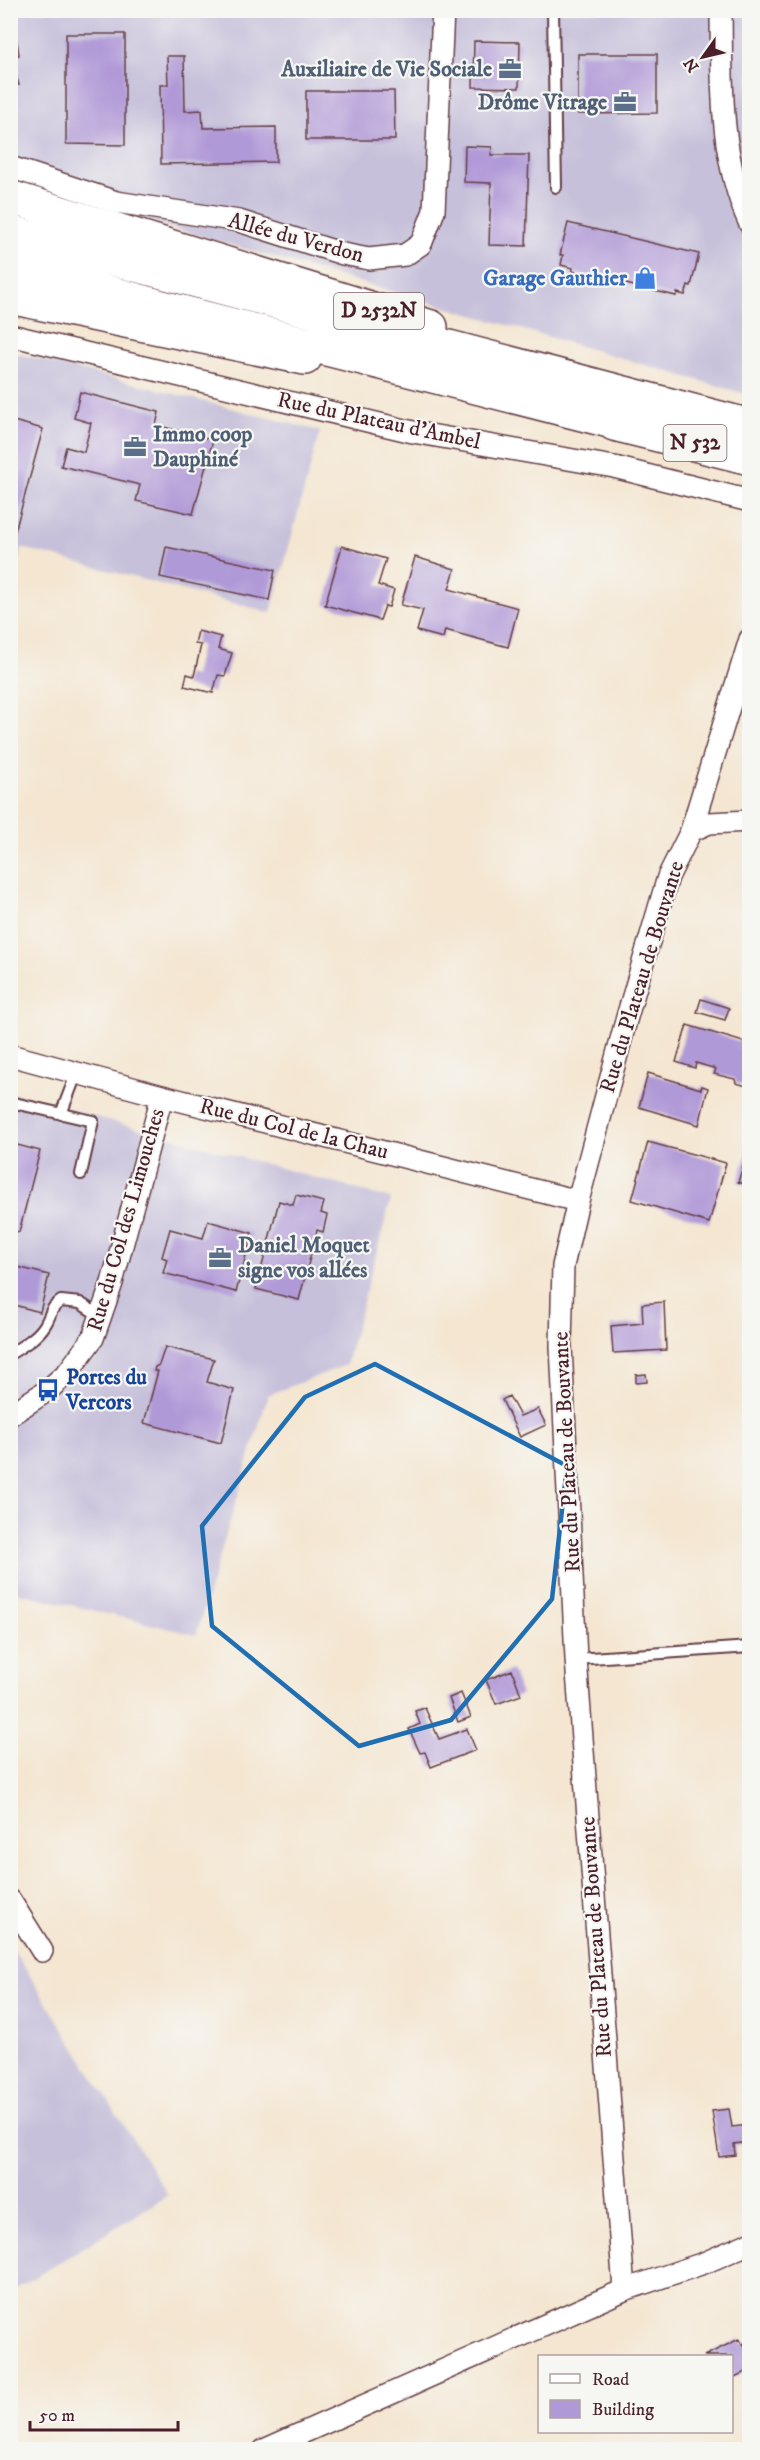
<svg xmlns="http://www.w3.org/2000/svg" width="760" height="2460" font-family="'IM FELL DW Pica',serif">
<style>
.industrial{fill:#c6c0da}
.building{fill:#b099d7}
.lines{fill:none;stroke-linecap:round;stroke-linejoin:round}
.service-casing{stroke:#643d44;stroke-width:14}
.minor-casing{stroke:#643d44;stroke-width:24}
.trunk-casing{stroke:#643d44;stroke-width:36}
.motorway-casing{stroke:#643d44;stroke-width:36}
.service{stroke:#fff;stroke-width:10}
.minor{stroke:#fff;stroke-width:21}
.trunk{stroke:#fff;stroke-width:33}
.motorway{stroke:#fff;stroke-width:33}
.marked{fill:none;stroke:#1f6fb2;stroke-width:4.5;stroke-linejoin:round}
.labels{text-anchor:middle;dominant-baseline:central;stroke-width:4.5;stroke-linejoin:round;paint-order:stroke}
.shield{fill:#f6f6f2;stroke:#7e6067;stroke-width:1.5}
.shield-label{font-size:21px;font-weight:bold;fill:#4a1f2b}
.service-label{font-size:22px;font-weight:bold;fill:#4e5e75;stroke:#f6f6f2;text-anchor:end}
.street-label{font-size:22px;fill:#4a1f2b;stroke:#f6f6f2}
.shop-label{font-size:22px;font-weight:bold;fill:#366cbe;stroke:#f6f6f2;text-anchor:end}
.transit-label{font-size:22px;font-weight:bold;fill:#164399;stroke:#f6f6f2;text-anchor:start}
</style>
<rect width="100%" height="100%" fill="#f6f6f2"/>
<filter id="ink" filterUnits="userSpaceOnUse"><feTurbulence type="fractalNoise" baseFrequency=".0167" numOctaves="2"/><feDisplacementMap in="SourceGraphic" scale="12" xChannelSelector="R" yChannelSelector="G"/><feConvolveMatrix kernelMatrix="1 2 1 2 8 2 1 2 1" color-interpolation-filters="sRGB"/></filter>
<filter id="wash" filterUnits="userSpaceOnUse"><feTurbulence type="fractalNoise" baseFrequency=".008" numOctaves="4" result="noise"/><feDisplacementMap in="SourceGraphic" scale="24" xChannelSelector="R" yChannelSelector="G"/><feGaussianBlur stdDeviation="1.35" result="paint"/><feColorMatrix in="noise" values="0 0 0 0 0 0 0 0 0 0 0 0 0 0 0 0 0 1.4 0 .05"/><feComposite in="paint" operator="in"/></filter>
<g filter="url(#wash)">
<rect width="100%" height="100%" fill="#f4e6d1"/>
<path class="industrial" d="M10,11H749V395L37,189L11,179Z
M11,352L320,431L271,613L22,548L11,581Z
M11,1093L391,1199L346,1365L268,1395L196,1635L11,1591Z
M11,1946L168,2195L11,2292H10Z"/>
<g id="blocks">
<path class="building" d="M66,34H125V145L66,144Z
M10,38L17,41L19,55L11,58L19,85L10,88Z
M474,41L520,42L519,88L473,87Z
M578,54H657V113L578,114Z
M167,56H184L185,111L202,110L203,128L276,127V162L161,164L160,85H168Z
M10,90L18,115L10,117Z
M306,91H394L395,140H306Z
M465,146L492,147L491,155H529L526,246L489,245L491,183L464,182Z
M568,223L699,254L691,286L688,285L685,295L677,293L676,296L572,271L573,268L561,265L563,255H560Z
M80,392L159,412L156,425L213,440L193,514L136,501L140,485L61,466L66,447L84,452L91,423L74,418Z
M10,420L43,429L11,546H10Z
M342,546L386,559L378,585L394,590L389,607L385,606L380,620L325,605Z
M166,547L275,570L269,600L160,577Z
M415,557L455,569L449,589L518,608L508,647L445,630L443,638L417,631L423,610L401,605Z
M198,631L221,637L218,649L232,653L225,676L218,675L213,693L184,686L187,674L194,676L201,645L195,644Z
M701,999L729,1008L725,1020L697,1012Z
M687,1025L750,1044V1087L736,1083L735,1079L714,1074L716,1069L696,1063L695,1068L676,1062Z
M648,1073L701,1089L702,1086L708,1088L699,1125L639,1107Z
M648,1142L726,1163L709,1223L632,1200Z
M10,1143L40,1151L19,1232L10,1230Z
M747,1153L750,1154V1186L738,1182Z
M296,1195L324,1202L321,1213L327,1215L323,1232L317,1230L299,1300L256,1289L279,1201L293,1205Z
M208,1221L252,1233L236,1292L163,1273L167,1259L162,1257L170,1229L203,1238Z
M10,1265L49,1275L40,1312L14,1305L10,1316Z
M664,1302L666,1350L613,1353L611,1326L643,1323L642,1304Z
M165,1347L214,1359L207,1382L234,1390L221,1443L144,1423L158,1371H154L155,1367L159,1365Z
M646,1374L647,1382L636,1383V1375Z
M509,1396L520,1416L538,1409L546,1425L520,1437L502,1400Z
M512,1670L521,1695L496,1704L486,1680Z
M461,1693L471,1717L458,1722L449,1698Z
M425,1708L439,1739L467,1729L476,1750L431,1767L425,1752L420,1753L409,1729L420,1724L415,1711Z
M729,2109L732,2127L750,2125V2142L734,2144L735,2155L719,2157L712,2111Z
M739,2339L743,2345L750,2341V2370L732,2378V2356H704Z"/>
</g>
</g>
<g filter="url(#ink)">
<use href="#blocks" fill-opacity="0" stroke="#643d44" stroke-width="1.5"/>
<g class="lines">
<g class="service-casing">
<path id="service" d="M553,10L556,187
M10,1102L93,1121L81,1174
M61,1114L77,1072
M10,1354C22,1346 37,1338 45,1325C52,1314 49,1309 61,1301L80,1303L102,1317
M576,1659L750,1647"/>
</g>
<g class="minor-casing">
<path id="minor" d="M721,10C722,82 719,158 750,224
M10,167L116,202L239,221L343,254L369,259L405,255L421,244L434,211L443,10
M10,335L413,432L614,467L750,501
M691,831L709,823L750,821
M10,1055L162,1096L578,1201
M10,1415L48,1390L68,1372L93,1338L112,1283L162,1096
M10,1900L42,1951
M624,2290L576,1659L561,1346L563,1266L578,1201L627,1017L668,877L691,831L750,639
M264,2450L624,2290L704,2263L750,2243"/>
</g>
<g class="trunk-casing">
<path id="trunk" d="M10,197L431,327
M10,297L305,358
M614,424L750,458"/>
</g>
<g class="motorway-casing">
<path id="motorway" d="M10,232L750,426
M10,265L162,307L641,429"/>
</g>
<use href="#service" class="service"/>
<use href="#minor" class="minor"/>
<use href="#trunk" class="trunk"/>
<use href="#motorway" class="motorway"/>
</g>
</g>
<path class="marked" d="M375,1364L567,1466L552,1599L451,1720L359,1746L212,1626L202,1526L305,1397Z"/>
<defs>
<g id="office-bare" transform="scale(1.8)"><path d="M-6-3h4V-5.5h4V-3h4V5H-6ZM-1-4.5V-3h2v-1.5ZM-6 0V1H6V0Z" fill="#5c6f8a" stroke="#f6f6f2" stroke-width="2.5" paint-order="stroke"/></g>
<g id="shop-bare" transform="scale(1.8)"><path d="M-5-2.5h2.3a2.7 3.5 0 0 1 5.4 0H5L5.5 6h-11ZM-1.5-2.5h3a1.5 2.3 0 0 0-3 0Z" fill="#3f7fe0" stroke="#f6f6f2" stroke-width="2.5" paint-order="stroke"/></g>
<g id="bus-bare" transform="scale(1.8)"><path d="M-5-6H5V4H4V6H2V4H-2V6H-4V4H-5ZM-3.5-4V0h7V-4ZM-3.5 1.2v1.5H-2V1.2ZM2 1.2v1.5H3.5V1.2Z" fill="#1a4fb4" stroke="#f6f6f2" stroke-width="2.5" paint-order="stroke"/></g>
</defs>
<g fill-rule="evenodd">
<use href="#office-bare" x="510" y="69"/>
<use href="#office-bare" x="625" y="102"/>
<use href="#shop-bare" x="645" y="278"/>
<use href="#office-bare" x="135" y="447"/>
<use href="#office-bare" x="220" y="1258"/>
<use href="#bus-bare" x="48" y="1390"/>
</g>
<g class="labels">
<g class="shield">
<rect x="334" y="293" width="90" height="36" rx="4.5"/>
<rect x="663.5" y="425" width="63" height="36" rx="4.5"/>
</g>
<g class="shield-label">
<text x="379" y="311">D 2532N</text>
<text x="695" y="443">N 532</text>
</g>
<g class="service-label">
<text x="492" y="69">Auxiliaire de Vie Sociale</text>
<text x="607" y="102">Drôme Vitrage</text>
<text x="153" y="434" text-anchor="start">Immo coop<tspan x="153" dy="25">Dauphiné</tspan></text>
<text x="238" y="1245" text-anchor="start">Daniel Moquet<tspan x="238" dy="25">signe vos allées</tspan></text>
</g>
<g class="street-label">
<text transform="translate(296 238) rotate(15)">Allée du Verdon</text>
<text transform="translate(379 421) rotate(12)">Rue du Plateau d'Ambel</text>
<text transform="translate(642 977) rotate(-73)">Rue du Plateau de Bouvante</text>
<text transform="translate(294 1129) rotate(14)">Rue du Col de la Chau</text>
<text transform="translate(126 1220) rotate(-74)">Rue du Col des Limouches</text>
<text transform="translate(567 1452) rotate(-93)">Rue du Plateau de Bouvante</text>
<text transform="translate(596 1937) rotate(-94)">Rue du Plateau de Bouvante</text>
</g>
<g class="shop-label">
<text x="627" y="278">Garage Gauthier</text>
</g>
<g class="transit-label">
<text x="66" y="1377">Portes du<tspan x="66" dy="25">Vercors</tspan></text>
</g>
</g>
<rect width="760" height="2460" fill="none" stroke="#f6f6f2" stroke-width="36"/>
<rect x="538" y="2355" width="195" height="78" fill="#f6f6f2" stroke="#b1a0a2" stroke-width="1.5"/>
<rect x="550" y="2374" width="30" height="9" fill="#ffffff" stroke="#b1a0a2" stroke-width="1.5"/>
<text x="592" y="2385" font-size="18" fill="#4a1f2b">Road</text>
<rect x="550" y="2400" width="30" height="18" fill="#b099d7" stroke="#b1a0a2" stroke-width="1.5"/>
<text x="592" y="2415" font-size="18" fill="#4a1f2b">Building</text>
<g transform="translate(703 57) rotate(236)" stroke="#f6f6f2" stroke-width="4.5" paint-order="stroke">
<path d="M0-4.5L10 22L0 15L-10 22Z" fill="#4a1f2b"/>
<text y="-9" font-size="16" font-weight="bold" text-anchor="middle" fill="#4a1f2b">N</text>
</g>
<path d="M30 2421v9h148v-9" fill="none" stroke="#4a1f2b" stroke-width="3"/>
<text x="39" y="2421" font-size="18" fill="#4a1f2b" stroke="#f6f6f2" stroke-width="4.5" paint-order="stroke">50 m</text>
</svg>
